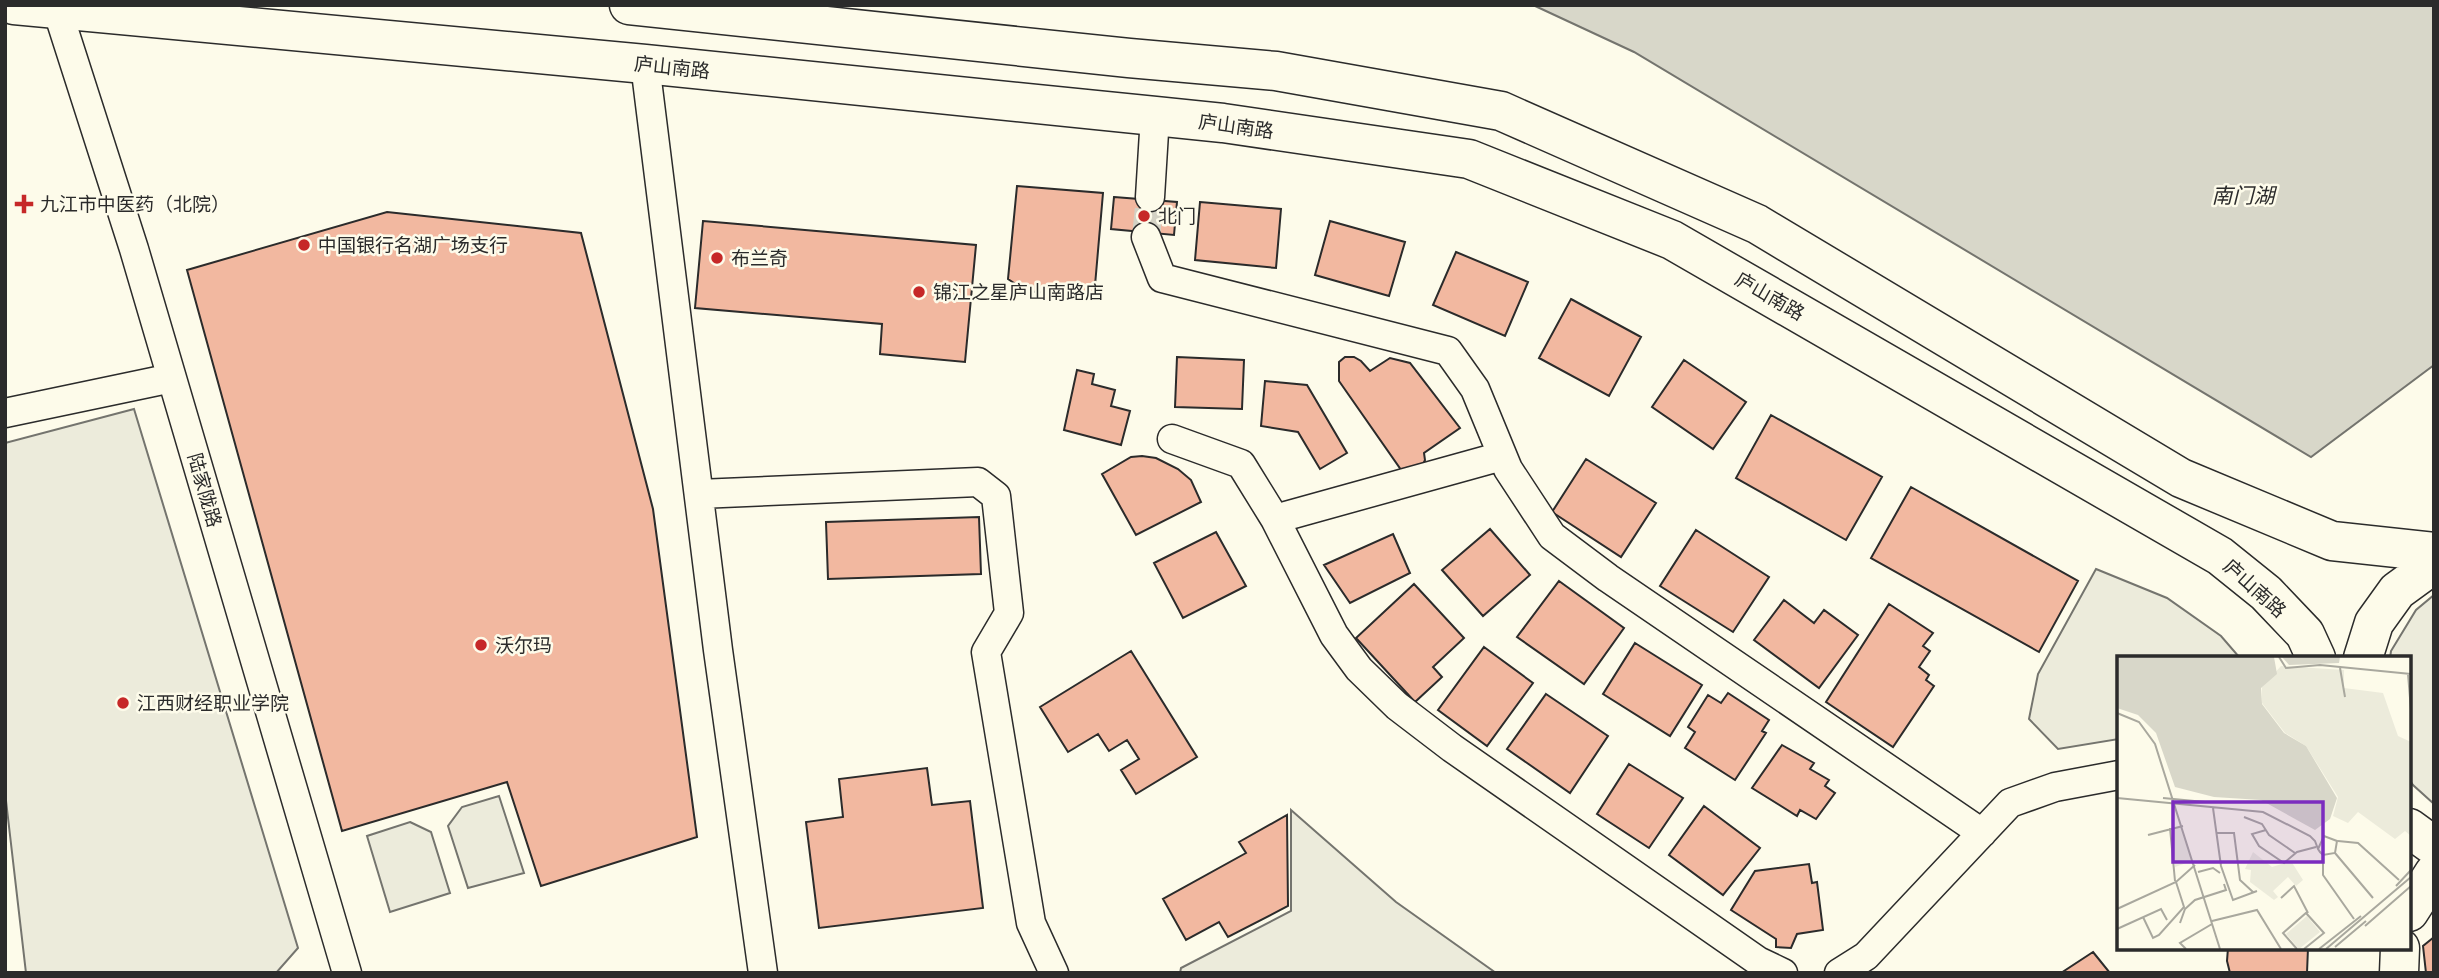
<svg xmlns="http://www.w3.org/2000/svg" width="2439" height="978" font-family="'IBM Plex Serif','Noto Sans SC',serif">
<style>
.green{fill:#ecebdb;stroke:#74746e;stroke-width:2}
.water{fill:#d8d7c9;stroke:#74746e;stroke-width:2}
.building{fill:#f2b8a0;stroke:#2b2b2b;stroke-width:2}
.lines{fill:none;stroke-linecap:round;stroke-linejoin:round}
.street-tunnel{stroke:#d3d1c4;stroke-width:28;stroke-dasharray:28 14;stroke-linecap:butt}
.street-casing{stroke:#2b2b2b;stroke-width:31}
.secondary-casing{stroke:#2b2b2b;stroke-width:41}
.street{stroke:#fdfbea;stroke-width:28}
.secondary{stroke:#fdfbea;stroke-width:38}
.poi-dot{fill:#c62828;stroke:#fdfbea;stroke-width:2.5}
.labels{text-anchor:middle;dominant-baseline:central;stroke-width:5;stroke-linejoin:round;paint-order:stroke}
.street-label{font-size:19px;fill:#2b2b2b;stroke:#fdfbea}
.poi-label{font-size:19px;fill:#2b2b2b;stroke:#fdfbea;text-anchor:start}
.water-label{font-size:21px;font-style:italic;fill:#2b2b2b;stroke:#fdfbea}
.inset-road{fill:none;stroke:#a9a89e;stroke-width:2}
.view{fill:#7b2cbf;fill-opacity:0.15;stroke:#7b2cbf;stroke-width:3.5}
.inset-edge{fill:none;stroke:#2b2b2b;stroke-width:3.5}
</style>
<rect width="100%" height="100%" fill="#fdfbea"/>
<path class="green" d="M134,409L298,948L276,973H26L5,792V443Z
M2096,569L2167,598L2221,636L2240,658H2119V739L2058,749L2029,719L2038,674Z
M2434,595V804L2413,785L2409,779V658H2390L2391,651L2416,610Z
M499,796L524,873L468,888L448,826L462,807Z
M1291,810L1396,902L1496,973H1180L1181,968L1291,911Z
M410,822L431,832L450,893L390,912L367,836Z"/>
<path class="water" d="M1533,5H2434V365L2311,457L1634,52Z"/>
<path class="building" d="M1017,186L1103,193L1094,297L1026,291L1008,279Z
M1114,197L1177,202L1174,235L1111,229Z
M1200,202L1281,209L1276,268L1195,260Z
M387,212L581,233L653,509L697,837L541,886L507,782L342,831L187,270Z
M703,221L976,245L965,362L880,354L882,324L695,308Z
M1330,221L1405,242L1389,296L1315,275Z
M1456,252L1528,282L1505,336L1433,305Z
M1571,299L1641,337L1609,396L1539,358Z
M1177,357L1244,360L1242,409L1175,407Z
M1345,357H1354L1361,361L1370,371L1390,358L1410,363L1460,428L1424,453L1425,460L1421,469L1404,474L1339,381V362Z
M1684,360L1746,402L1713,449L1652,407Z
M1077,370L1094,374L1092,384L1115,390L1111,406L1130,411L1121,445L1064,430Z
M1265,381L1307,385L1347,453L1320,469L1298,432L1261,426Z
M1771,415L1882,477L1846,540L1736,478Z
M1142,456L1156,458L1178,469L1191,480L1201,502L1136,535L1102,474L1131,457Z
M1586,459L1656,503L1621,557L1552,512Z
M1911,487L2078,581L2039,652L1871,558Z
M979,517L981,574L828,579L826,522Z
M1490,529L1530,575L1483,616L1442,570Z
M1696,530L1769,577L1733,632L1660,586Z
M1216,532L1246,586L1183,618L1154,563Z
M1393,534L1410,573L1350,603L1324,565Z
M1559,581L1624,628L1584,684L1517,637Z
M1414,584L1464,638L1433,667L1442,677L1415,702L1356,638Z
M1784,600L1814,623L1824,610L1858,635L1819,688L1754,640Z
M1889,604L1933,633L1923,646L1930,651L1919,667L1929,675L1926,680L1934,686L1893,747L1826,702Z
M1635,643L1702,685L1670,736L1603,694Z
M1484,647L1533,683L1487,746L1438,710Z
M1131,651L1197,757L1136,794L1121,770L1139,759L1127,740L1109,751L1098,734L1068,752L1040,707Z
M1728,693L1769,720L1762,731L1766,733L1735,780L1685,748L1695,732L1688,727L1708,695L1721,703Z
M1546,694L1608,736L1570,793L1507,749Z
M1782,745L1814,763L1810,769L1829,780L1825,786L1835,793L1816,819L1800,810L1797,816L1752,788Z
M1629,764L1683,798L1649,848L1597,814Z
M927,768L932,805L970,801L983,908L819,928L806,822L843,817L839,779Z
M1704,806L1760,848L1723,895L1669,855Z
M1287,815L1288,906L1228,937L1219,922L1186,940L1163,899L1246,853L1239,842Z
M1809,864L1812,883L1817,882L1823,930L1797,934L1791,948L1776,947V939L1731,910L1755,871Z
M2434,937V973H2426L2423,946Z
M2228,948H2308L2307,973H2230L2227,961Z
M2093,952L2110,973H2061Z"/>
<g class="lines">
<path class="street-tunnel" d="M1146,237L1150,197"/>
<g class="street-casing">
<path id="street" d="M57,9L134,249L347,973
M645,64L718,650L763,973
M1150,197L1155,116
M1146,237L1162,278L1448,351L1475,389L1508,469L1552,536L1608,578L1982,833
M5,413L172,378
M1172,439L1241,464L1275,519
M1502,456L1275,519L1334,635L1359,669L1397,706L1452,748L1758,961L1783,973
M699,494L978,482L996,496L1009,613L986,652L1031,923L1054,973
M1839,973L1866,956L2010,803L2055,787L2119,775"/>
</g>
<g class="secondary-casing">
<path id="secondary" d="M14,5L645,64L1155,116L1223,123L1469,159L1672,240L2220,556L2266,593L2305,634L2316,658
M629,5L1129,58L1276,71L1501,111L1757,224L2181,478L2332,541L2434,552
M2363,658L2374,623L2397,591L2434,564
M2409,828L2434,846
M2409,912L2434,873
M2399,973L2400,948"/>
</g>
<use href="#street" class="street"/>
<use href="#secondary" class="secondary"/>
</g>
<g class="poi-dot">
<path d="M20.5 193.5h7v7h7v7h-7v7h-7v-7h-7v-7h7z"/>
<circle cx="1144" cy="216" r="7"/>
<circle cx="304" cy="245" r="7"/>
<circle cx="717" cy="258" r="7"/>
<circle cx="919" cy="292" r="7"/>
<circle cx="481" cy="645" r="7"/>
<circle cx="123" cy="703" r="7"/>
</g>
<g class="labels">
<g class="street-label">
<text transform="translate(672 67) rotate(6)">庐山南路</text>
<text transform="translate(1236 126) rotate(8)">庐山南路</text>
<text transform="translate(1770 296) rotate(30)">庐山南路</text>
<text transform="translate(205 490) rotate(74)">陆家陇路</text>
<text transform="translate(2255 588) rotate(42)">庐山南路</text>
</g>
<g class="poi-label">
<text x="40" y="204">九江市中医药（北院）</text>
<text x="1158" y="216">北门</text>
<text x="318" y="245">中国银行名湖广场支行</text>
<text x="731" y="258">布兰奇</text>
<text x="933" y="292">锦江之星庐山南路店</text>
<text x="495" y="645">沃尔玛</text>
<text x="137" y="703">江西财经职业学院</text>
</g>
<g class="water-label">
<text x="2243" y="195">南门湖</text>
</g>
</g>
<g transform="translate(2117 656)">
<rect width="294" height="294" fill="#fdfbea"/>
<path d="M164,10L227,14V32L266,37L281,80L294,86V180L288,175L278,183L241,156L231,167L216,160L221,141L189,90L168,77L145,47V31ZM64,171L75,205L58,211L54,174ZM136,196L155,211L174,205L186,224L179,230L171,221L156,235L161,241L157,244L133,226L134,214L128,213ZM190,260L203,276L182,293L169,278Z" fill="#ecebdb"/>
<path d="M0,1H157L160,18L144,32L145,48L167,77L189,90L220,142L213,163L198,174L144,144L97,141L58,131L39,77L21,59L0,52ZM165,1H223L222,7L172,9Z" fill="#d8d7c9"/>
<path class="inset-road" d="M162,1L169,12L203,9L294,18M223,12L228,41M291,18L294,54M0,57L22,66L38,88L103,293M0,142L146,156L193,180L198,185L201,193L203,196L206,199L218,197L220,185L207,180L201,193M46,142L88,146M96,152L104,210L116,244L140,235M127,161L145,168L152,179L178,197M53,172L58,225M149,174L135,178L142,190L167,207L180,196L199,191M100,177H117L123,224L136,236M31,179L66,170M221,185L241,187L282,224M218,197L256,242M206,199V219L237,263M81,216L96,212L103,217M279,230L294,214M164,242L177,230L191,257M0,253L59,226L78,209M26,261L36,282L42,279L67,251L59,226M95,265L140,254L164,293M63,267L68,253L78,244L109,234L107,228M248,270L294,230M0,273L44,253L50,264M218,291L249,265M69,293L63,287L95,268M180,293L166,277L189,257L207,277L187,293M202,293L244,260M209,293L294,221"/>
<path class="view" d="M56,146H206V206H56Z"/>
<rect width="294" height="294" class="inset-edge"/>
</g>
<rect width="2439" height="978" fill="none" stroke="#2b2b2b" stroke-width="14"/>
</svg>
